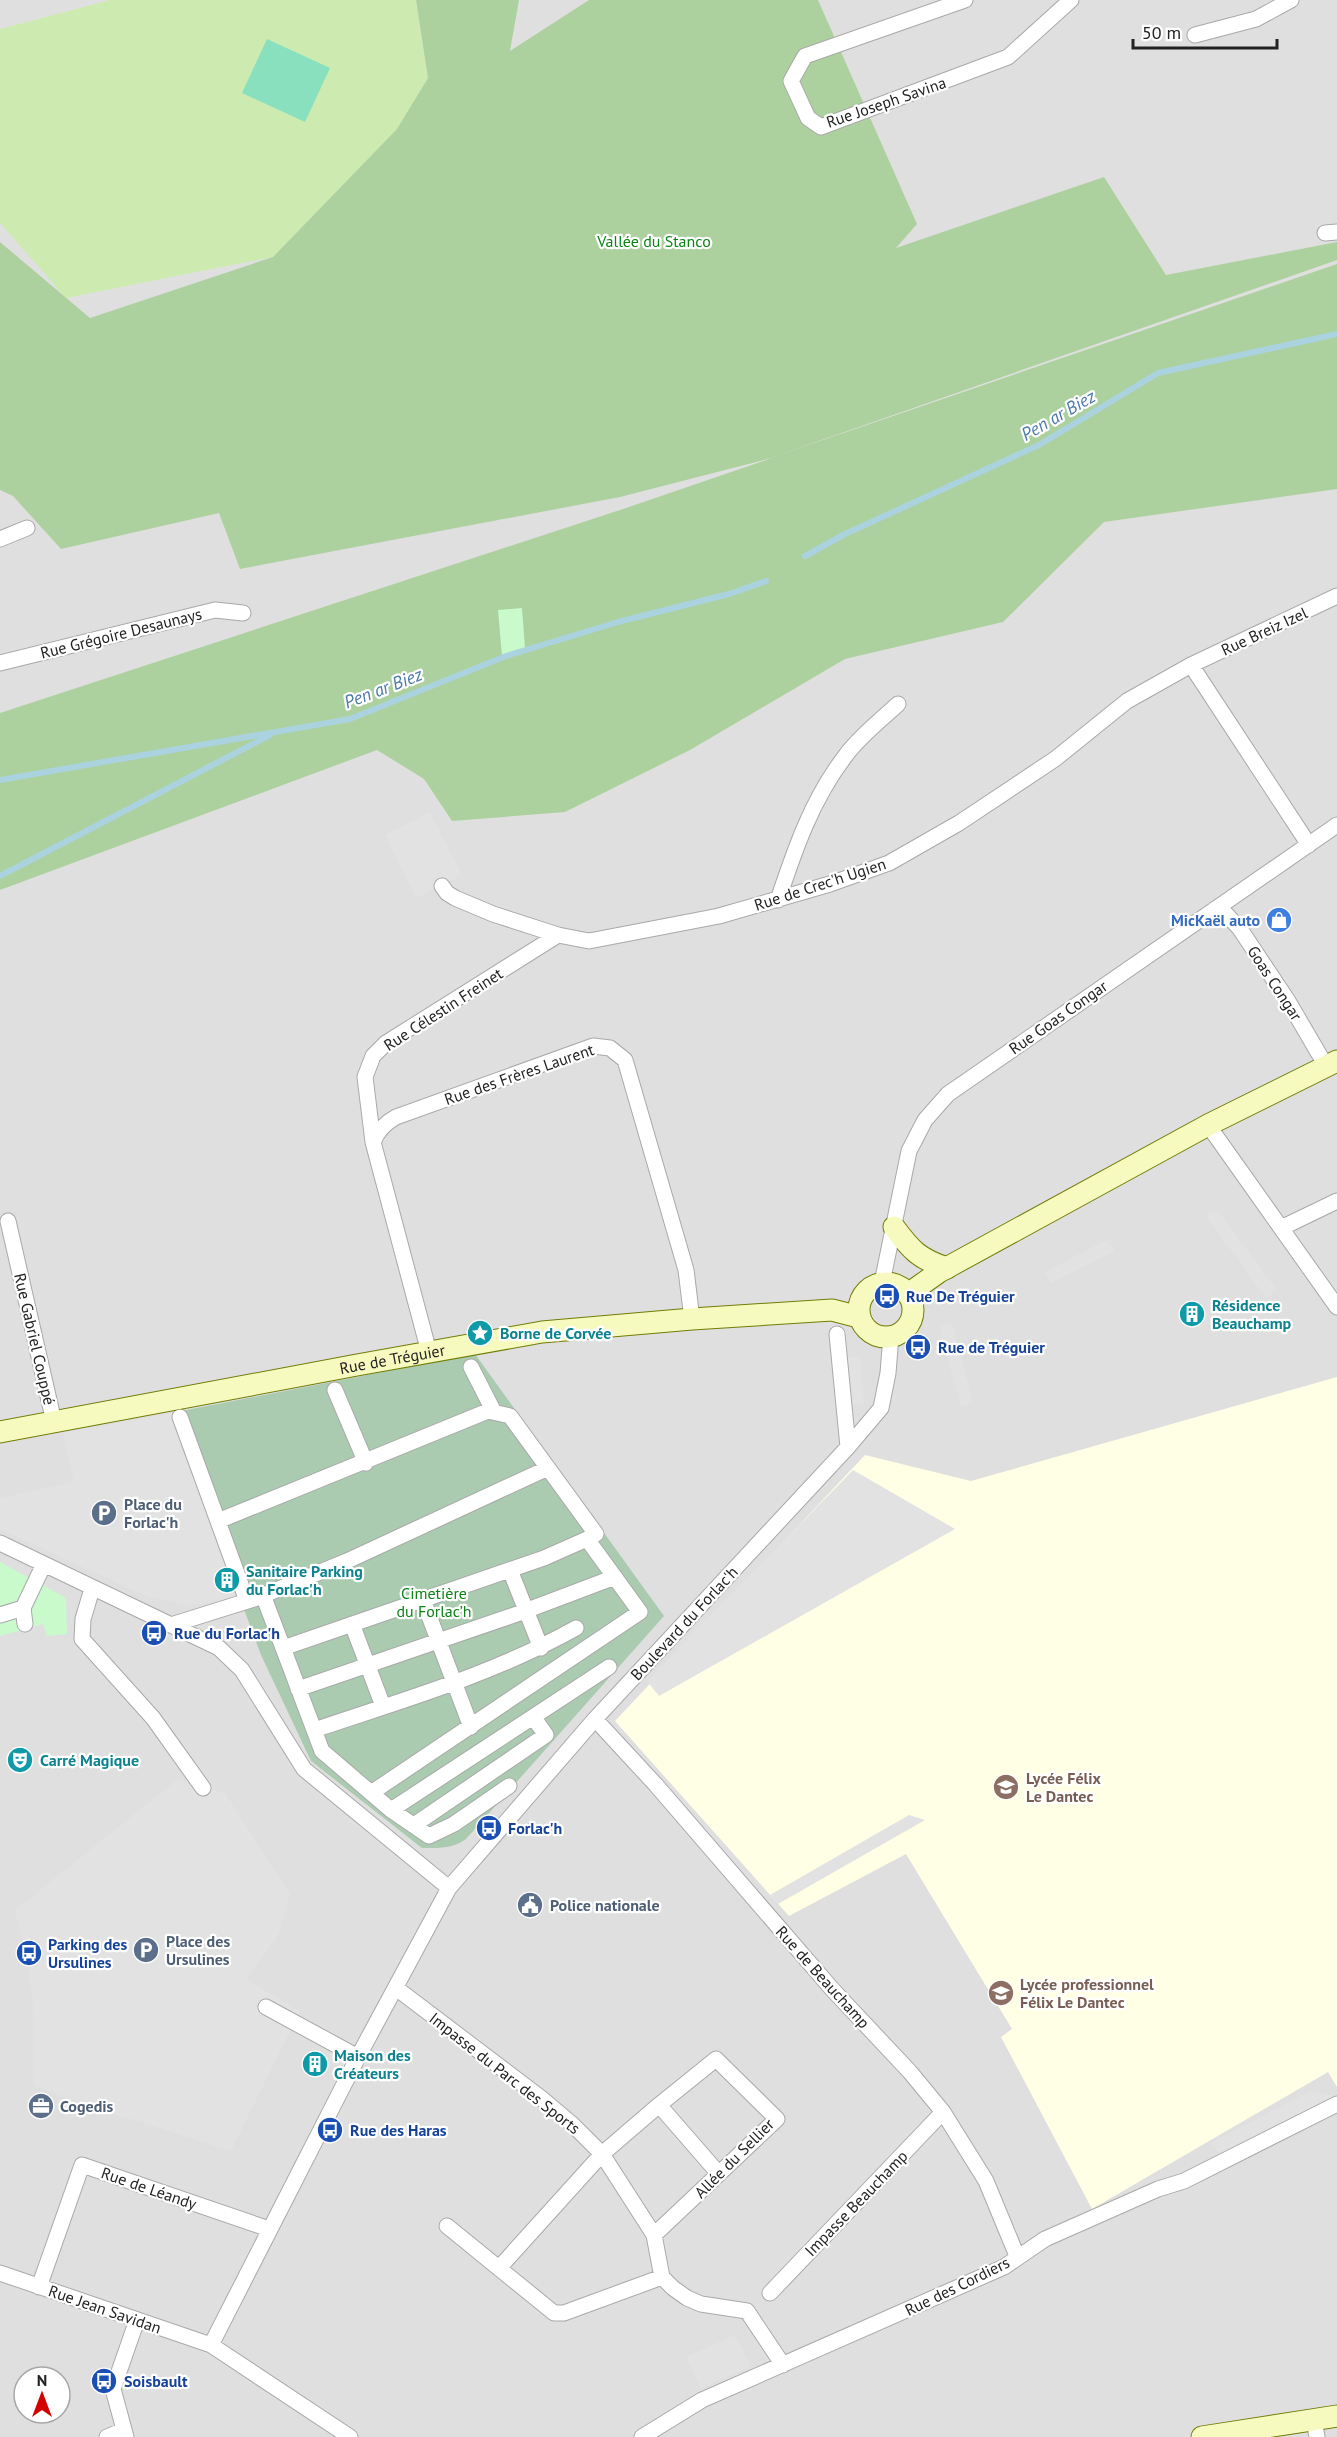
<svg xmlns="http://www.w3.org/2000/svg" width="1337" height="2437" font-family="'PT Sans',sans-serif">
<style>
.residential{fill:#e0dfdf;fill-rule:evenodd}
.education{fill:#ffffe5}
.grass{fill:#cdebb0}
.forest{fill:#add19e}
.cemetery{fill:#aacbaf}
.park{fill:#c8facc}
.pitch{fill:#88e0be}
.parking{fill:#e2e2e2}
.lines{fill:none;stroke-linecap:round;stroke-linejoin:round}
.stream{stroke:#aad3df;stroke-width:6}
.street-casing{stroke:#a9a9a9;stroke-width:17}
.secondary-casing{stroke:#707d05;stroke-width:23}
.street{stroke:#fff;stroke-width:15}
.secondary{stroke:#f7fabf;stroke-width:21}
.labels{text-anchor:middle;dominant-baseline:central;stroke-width:4.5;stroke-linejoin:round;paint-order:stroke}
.street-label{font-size:16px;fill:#222;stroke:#fff}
.park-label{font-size:16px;fill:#0c8416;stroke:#fff}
.shop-label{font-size:16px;font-weight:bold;fill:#366cbe;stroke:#fff;text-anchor:end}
.transit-label{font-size:16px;font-weight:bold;fill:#164399;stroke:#fff;text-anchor:start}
.culture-label{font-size:16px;font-weight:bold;fill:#0d838f;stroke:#fff;text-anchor:start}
.service-label{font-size:16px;font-weight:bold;fill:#4e5e75;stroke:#fff;text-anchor:start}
.education-label{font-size:16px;font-weight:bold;fill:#785e54;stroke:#fff;text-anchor:start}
.water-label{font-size:18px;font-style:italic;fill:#4a7aab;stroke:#fff}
</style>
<rect width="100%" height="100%" fill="#f2efe9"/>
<path class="residential" d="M0,0H1337V2437H0ZM24,2377H60V2413H24Z"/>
<path class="education" d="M1337,1377V2087L1328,2072L1092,2209L1001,2037L1012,2029L906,1854L789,1916L615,1721L865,1455L971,1481Z"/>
<path class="grass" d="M110,0H416L428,78L398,129L273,257L66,298L0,223V29Z"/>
<path class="forest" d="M416,0H519L510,51L589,0H818L917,224L896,248L1104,177L1166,275L1337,242V260L773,457L1337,264V489L1104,522L1003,622L845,659L690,750L565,812L452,821L424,779L377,750L0,890V713L626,508L772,458L620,497L240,569L219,513L61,549L13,496L0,490V242L90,318L273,257L397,129L428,78Z"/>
<path class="cemetery" d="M475,1354L664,1616L466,1839C452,1849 439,1848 422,1848L311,1761L261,1655L171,1413Z"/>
<path class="park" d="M522,608L525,648L502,656L498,610Z
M0,1562L66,1598L67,1634L47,1636L43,1624L0,1636Z"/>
<path class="pitch" d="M267,39L330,68L305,122L242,93Z"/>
<path class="parking" d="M430,812L462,875L416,898L385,835Z
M1218,1211L1277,1290L1266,1298L1205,1215Z
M1106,1240L1115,1251L1051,1283L1045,1272Z
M952,1323L973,1403L961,1407L939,1325Z
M860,1357L864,1403L851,1405L846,1358Z
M172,1413L238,1594L219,1601L187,1605L148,1597L0,1529V1498L74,1482L63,1433Z
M853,1470L955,1529L659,1696L647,1681Z
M178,1779L225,1793L290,1894L279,1934L246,1979L300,2011L231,2151L86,2105L34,2086L33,2008L28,1966L15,1910Z
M909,1815L925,1820L778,1904L770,1895Z
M1311,2091L1333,2096L1221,2155L1210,2143Z
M735,2335L751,2366L701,2388L686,2357Z"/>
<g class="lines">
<path class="stream" d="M805,556L843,535L1039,445L1158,373L1337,334
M0,780L350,719L506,656L618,622L729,594L766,581
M0,876L270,735"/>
<g class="street-casing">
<path id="street" d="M965,0L805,56L791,81L808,118L821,127L1008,57L1071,0
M1195,35L1256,19L1291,0
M1325,233L1337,232
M0,539L27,528
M0,663L215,610L243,613
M1191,665L1309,845
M442,886L447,893L455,898L493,914L558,935L589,941L719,916L830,884L889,863L959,823L1055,759L1127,701L1191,665L1337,596
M778,900C795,849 812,799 846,755C860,736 881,720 898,704
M1215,909L1226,914L1240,929L1288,1001L1326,1066
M1208,1125L1337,1307
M373,1142L365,1077L373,1056L386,1043L558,935
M8,1221L54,1422
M1281,1228L1337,1201
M882,1283L909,1151L925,1120L948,1094L1337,825
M429,1352L373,1142C378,1130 385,1123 396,1117L593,1046L610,1048L625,1060L686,1270L692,1319
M471,1367L494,1412
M335,1390L366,1463
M180,1417L247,1601
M848,1447L881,1408L888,1373L891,1336
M218,1521L488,1411L510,1416L596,1534L587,1539L640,1612L371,1793
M0,1543L219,1648L242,1670L304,1769L449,1888
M510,1570L541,1648
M92,1589L83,1619L82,1639L153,1718L203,1788
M263,1595L322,1751L391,1810L429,1836L454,1824L509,1786
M423,1600L471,1727
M0,1615L23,1608
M25,1624L23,1608L44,1564
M352,1624L383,1706
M171,1625L254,1599L347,1561L548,1468
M283,1648L544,1558L587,1539
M298,1689L517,1614L615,1577
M595,1719L656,1785L832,1989L910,2072L943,2112L986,2181L1017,2256
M314,1730C403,1700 494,1674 576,1628
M391,1810L609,1667
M414,1825L546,1735L533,1717
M396,1988L541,2098L573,2125L602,2154L654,2235L662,2277L673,2288L687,2298L701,2304L747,2311L783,2365
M266,2007L358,2057
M659,2105L719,2174
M447,2226L554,2313H564L662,2277
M499,2268L602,2154L659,2105L716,2059L777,2119L654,2235
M0,2273L211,2345L350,2437
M39,2287L82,2165L269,2229
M770,2293L943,2112
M211,2345L358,2057L449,1888L595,1719L848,1447L837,1334
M1314,2419L1317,2437
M107,2437L124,2430
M126,2437L113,2389L137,2320
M642,2437L702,2400L1004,2267L1045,2239L1158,2189L1184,2181L1337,2104"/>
</g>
<g class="secondary-casing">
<g id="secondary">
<path d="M894,1227C911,1250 919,1259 947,1268"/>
<circle cx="886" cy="1310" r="27"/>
<path d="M908,1294L939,1272L1208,1125L1337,1061"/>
<path id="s1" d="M0,1432L357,1365L542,1332L692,1319L832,1310L859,1317"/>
<path d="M1202,2437L1337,2416"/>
</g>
</g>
<use href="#street" class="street"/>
<use href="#secondary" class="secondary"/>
</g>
<defs>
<g id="shop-disc" transform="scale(1.35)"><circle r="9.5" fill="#3f7fe0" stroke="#fff"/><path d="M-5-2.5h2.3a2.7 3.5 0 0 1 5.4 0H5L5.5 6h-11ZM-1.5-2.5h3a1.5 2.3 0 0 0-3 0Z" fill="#fff"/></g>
<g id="bus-disc" transform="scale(1.35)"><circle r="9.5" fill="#1a4fb4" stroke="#fff"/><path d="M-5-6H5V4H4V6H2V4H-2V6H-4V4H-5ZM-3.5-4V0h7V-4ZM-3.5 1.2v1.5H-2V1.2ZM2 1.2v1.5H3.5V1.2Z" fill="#fff"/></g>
<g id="building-disc" transform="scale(1.35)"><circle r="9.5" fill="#0f9aa8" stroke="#fff"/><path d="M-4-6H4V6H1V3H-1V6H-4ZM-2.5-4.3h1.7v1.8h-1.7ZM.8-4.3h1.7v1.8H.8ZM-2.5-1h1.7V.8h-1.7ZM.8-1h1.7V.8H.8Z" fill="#fff"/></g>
<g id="sight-disc" transform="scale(1.35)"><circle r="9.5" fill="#0f9aa8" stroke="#fff"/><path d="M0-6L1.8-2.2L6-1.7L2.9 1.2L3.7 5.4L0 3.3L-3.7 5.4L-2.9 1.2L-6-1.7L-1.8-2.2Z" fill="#fff"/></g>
<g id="parking-disc" transform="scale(1.35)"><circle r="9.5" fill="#5c6f8a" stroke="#fff"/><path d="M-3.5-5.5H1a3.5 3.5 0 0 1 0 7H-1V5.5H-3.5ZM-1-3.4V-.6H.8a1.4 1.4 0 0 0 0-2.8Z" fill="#fff"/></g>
<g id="theatre-disc" transform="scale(1.35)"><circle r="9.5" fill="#0f9aa8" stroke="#fff"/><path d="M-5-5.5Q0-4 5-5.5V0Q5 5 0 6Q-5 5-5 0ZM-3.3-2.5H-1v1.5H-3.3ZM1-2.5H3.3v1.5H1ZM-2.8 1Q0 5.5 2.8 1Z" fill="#fff"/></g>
<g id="school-disc" transform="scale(1.35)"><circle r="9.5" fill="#8d6e63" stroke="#fff"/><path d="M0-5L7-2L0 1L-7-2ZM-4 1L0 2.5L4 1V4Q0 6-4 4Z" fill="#fff"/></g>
<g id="civic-disc" transform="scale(1.35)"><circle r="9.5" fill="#5c6f8a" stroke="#fff"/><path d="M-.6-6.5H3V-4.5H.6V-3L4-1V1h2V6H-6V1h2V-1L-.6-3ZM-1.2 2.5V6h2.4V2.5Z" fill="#fff"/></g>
<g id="office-disc" transform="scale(1.35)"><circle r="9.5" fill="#5c6f8a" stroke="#fff"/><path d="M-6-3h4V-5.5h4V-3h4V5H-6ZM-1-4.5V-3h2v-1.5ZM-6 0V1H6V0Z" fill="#fff"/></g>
</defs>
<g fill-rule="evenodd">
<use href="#shop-disc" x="1279" y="920"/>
<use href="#bus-disc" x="887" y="1296"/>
<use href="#building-disc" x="1192" y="1314"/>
<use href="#sight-disc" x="480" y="1333"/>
<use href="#bus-disc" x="918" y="1347"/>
<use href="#parking-disc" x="104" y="1513"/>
<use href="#building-disc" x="227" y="1580"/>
<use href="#bus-disc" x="154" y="1633"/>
<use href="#theatre-disc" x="20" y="1760"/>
<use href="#school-disc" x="1006" y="1787"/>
<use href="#bus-disc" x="489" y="1828"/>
<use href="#civic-disc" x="530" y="1905"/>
<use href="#parking-disc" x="146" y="1950"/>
<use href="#bus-disc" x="29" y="1953"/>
<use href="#school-disc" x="1001" y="1993"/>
<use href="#building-disc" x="315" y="2064"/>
<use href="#office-disc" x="41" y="2106"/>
<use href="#bus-disc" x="330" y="2130"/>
<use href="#bus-disc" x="104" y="2381"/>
</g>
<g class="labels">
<g class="street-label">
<text transform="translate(886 102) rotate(-19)">Rue Joseph Savina</text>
<text transform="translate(1264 631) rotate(-25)">Rue Breiz Izel</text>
<text transform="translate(121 633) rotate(-14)">Rue Grégoire Desaunays</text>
<text transform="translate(820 884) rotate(-18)">Rue de Crec'h Ugien</text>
<text transform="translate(1275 983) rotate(57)">Goas Congar</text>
<text transform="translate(443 1009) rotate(-33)">Rue Célestin Freinet</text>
<text transform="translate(1058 1017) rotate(-35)">Rue Goas Congar</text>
<text transform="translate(519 1074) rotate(-19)">Rue des Frères Laurent</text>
<text transform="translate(35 1339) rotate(77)">Rue Gabriel Couppé</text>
<text stroke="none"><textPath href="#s1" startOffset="399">Rue de Tréguier</textPath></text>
<text transform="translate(684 1623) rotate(-47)">Boulevard du Forlac'h</text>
<text transform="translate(823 1977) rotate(48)">Rue de Beauchamp</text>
<text transform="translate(505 2073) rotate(38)">Impasse du Parc des Sports</text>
<text transform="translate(734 2158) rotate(-45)">Allée du Sellier</text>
<text transform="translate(149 2188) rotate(19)">Rue de Léandy</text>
<text transform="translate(856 2203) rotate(-46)">Impasse Beauchamp</text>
<text transform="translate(957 2286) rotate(-26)">Rue des Cordiers</text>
<text transform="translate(105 2309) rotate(19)">Rue Jean Savidan</text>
</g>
<g class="park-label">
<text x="654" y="241">Vallée du Stanco</text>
<text x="434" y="1593">Cimetière<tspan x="434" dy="18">du Forlac’h</tspan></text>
</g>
<g class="shop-label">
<text x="1260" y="920">MicKaël auto</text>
</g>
<g class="transit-label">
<text x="906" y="1296">Rue De Tréguier</text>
<text x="938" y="1347">Rue de Tréguier</text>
<text x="174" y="1633">Rue du Forlac'h</text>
<text x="508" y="1828">Forlac'h</text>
<text x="48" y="1944">Parking des<tspan x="48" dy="18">Ursulines</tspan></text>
<text x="350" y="2130">Rue des Haras</text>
<text x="124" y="2381">Soisbault</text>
</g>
<g class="culture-label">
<text x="1212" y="1305">Résidence<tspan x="1212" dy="18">Beauchamp</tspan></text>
<text x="500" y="1333">Borne de Corvée</text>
<text x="246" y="1571">Sanitaire Parking<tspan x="246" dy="18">du Forlac'h</tspan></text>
<text x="40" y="1760">Carré Magique</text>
<text x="334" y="2055">Maison des<tspan x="334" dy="18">Créateurs</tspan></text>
</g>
<g class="service-label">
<text x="124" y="1504">Place du<tspan x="124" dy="18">Forlac'h</tspan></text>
<text x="550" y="1905">Police nationale</text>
<text x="166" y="1941">Place des<tspan x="166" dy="18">Ursulines</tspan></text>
<text x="60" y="2106">Cogedis</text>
</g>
<g class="education-label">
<text x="1026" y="1778">Lycée Félix<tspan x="1026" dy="18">Le Dantec</tspan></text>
<text x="1020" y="1984">Lycée professionnel<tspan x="1020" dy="18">Félix Le Dantec</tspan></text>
</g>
<g class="water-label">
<text transform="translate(1058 415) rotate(-30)">Pen ar Biez</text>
<text transform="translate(383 688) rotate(-21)">Pen ar Biez</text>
</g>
</g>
<g transform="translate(42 2395)"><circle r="28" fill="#ffffff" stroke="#a7a7a7" stroke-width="1.5"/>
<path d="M0-4.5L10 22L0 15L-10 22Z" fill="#d40000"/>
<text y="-9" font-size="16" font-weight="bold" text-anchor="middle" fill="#222222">N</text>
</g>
<path d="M1133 39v9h144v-9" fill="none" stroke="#222222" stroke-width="3"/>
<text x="1142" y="39" font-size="18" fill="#222222" stroke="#ffffff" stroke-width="4.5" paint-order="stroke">50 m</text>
</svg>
